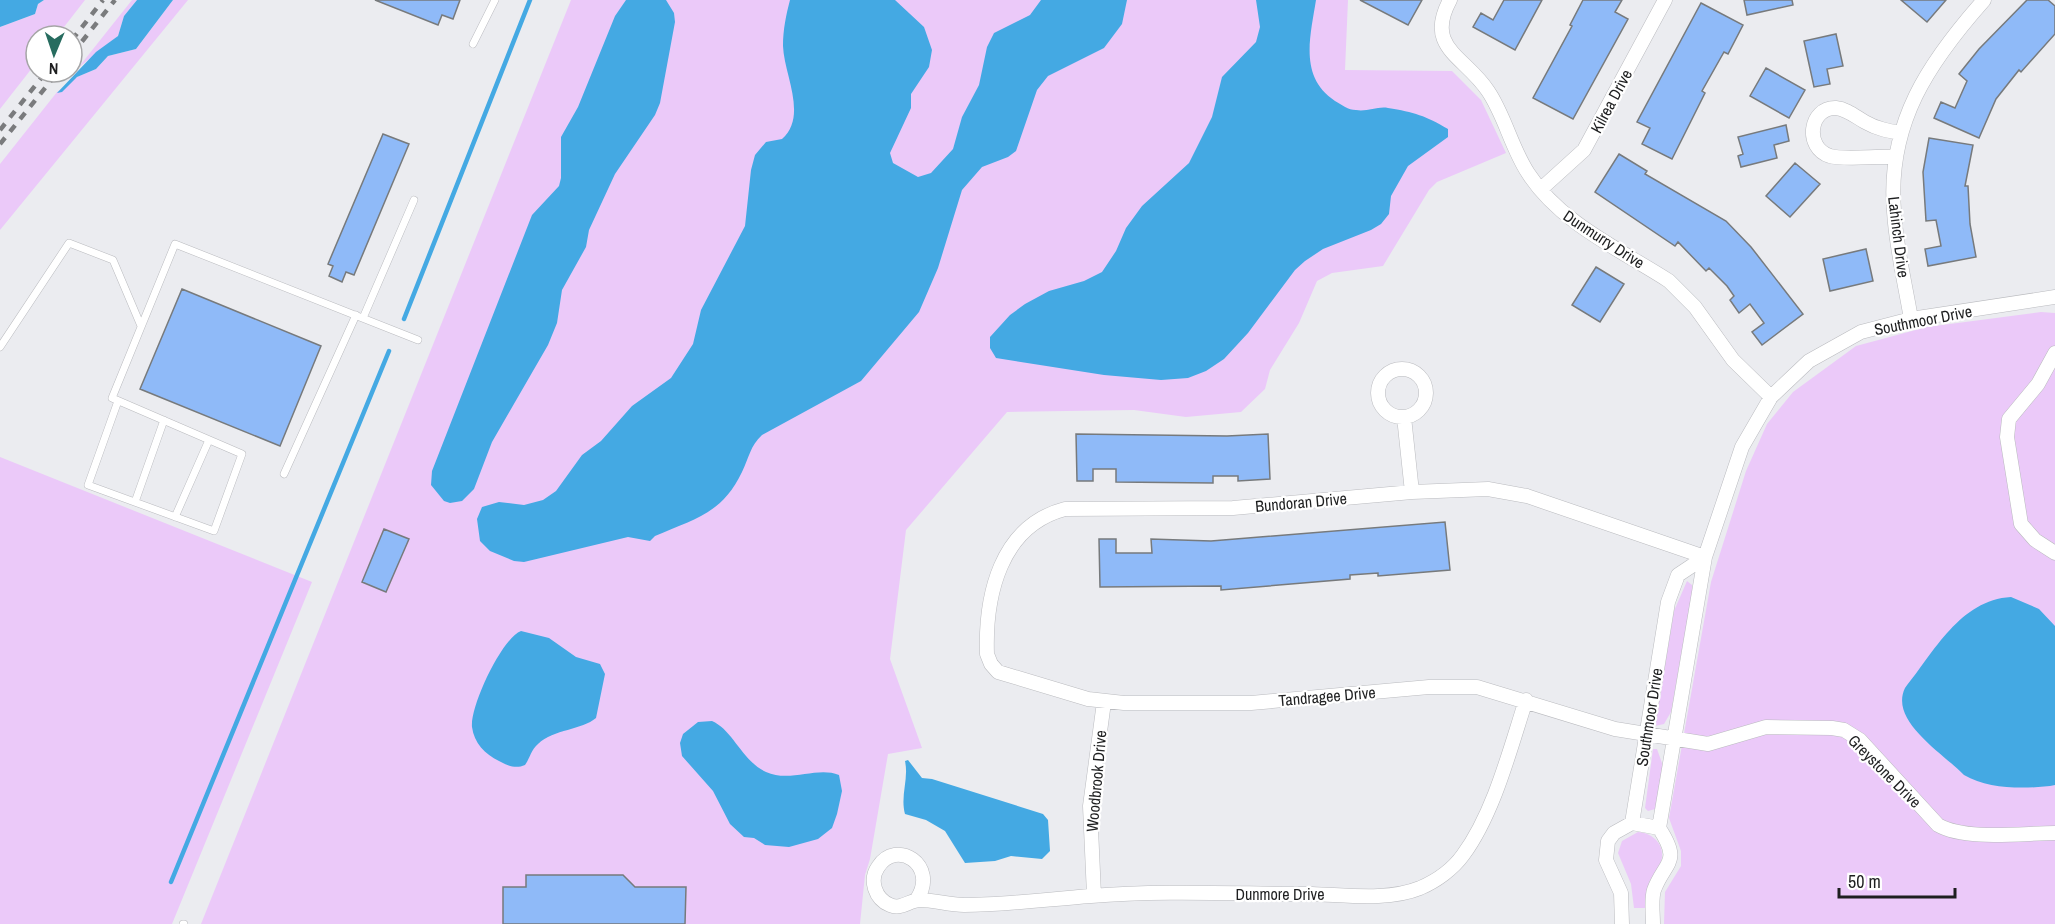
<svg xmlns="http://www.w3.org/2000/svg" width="2055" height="924" font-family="'Archivo Narrow',sans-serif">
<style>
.green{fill:#ebc9f9}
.water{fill:#44a9e3}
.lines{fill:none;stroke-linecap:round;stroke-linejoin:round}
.stream{stroke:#44a9e3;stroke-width:4.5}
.building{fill:#8fbaf8;stroke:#777a7c;stroke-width:1.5}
.lane-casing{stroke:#babbbf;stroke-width:8}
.street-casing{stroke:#babbbf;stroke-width:15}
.lane{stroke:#fff;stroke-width:7}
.street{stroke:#fff;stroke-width:14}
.rail{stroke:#7a7b7d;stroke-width:4.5;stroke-dasharray:8 8;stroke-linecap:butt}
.labels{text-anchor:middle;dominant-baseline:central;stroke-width:4.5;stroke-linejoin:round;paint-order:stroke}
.street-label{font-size:16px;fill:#1e1f20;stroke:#fff}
</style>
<rect width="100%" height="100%" fill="#ebecf0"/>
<path class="green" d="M44,0H85L57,36H36V63L0,109V27L35,14L38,4Z
M132,0H137L124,16L118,36L78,68Z
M173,0H188L0,230V164L57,92L77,77L96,69L108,56L136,49Z
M571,0H1348L1345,70L1452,71L1481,100L1506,153L1437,182L1429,190L1383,266L1332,273L1317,281L1299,323L1270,370L1265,389L1241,412L1186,417L1134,410L1007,412L906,530L890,659L922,748L888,754L870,859L865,875L860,924H201Z
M2041,312L2055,313V924H1664L1665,892L1681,866V851L1669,818L1711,582L1746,471L1767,424L1793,392L1856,346L1927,327Z
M0,457L312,582L172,924H0Z
M1687,581L1692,585V593L1671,712L1664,724L1655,726L1674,611Z
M1653,749H1657L1663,766L1655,809L1648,811L1645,808Z
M1638,832C1653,833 1666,845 1661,862C1659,870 1651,876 1649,883C1646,891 1645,899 1645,908H1634L1631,884L1618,853L1622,841Z"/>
<path class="water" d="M0,0H44L38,4L35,14L0,27Z
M137,0H173L136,49L108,56L96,69L77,77L62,92L57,93L96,52L118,36L124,16Z
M626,0H666L674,13L675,22L660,103L655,115L615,174L589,230L586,247L562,290L557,323L548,345L492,442L474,489L462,501L450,503L444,501L431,485L432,471L532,215L559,186L561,178V137L578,107L615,16Z
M790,0H895L924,27L932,50L929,67L911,94V108L890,153L893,163L918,177L931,173L953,149L962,117L979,85L987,47L994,33L1030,15L1041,0H1127L1122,24L1104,48L1048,76L1037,90L1016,151L1008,157L982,167L962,190L938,268L919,312L861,381L762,435C750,446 749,458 742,472C722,514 694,519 655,536L650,541L628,537L524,562L514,561L490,551L480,541L477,519L482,507L499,502L524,505L543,500L556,491L582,455L601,441L632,406L671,378L693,344L701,310L745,226L751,170L755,155L766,142L782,139C808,116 784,75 783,46C783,30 786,15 790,0Z
M1256,0H1316C1310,38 1299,77 1335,101C1342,105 1348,110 1356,110C1367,112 1378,106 1388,108C1414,112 1426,116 1448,129V137L1408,166L1391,196L1389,214L1381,224L1371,230L1323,249L1305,261L1295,270L1248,333L1224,359L1206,371L1188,378L1161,380L1104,375L996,358L990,348V337L1010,315L1025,304L1049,291L1084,281L1102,272L1116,251L1126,228L1142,206L1189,163L1212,117L1222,77L1256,42L1260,27Z
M2011,597L2039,609L2055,626V785L2050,786C2022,789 1988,789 1964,775C1943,753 1889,721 1905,688C1934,652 1960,600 2011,597Z
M521,631L549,638L576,657L600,664L605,674L596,718C582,730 554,729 538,744C531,750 530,758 525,765C516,769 508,766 499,761C485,754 474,743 472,727C470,706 502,638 521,631Z
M712,721C733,730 742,761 766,772C790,783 817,766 839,775L842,791L837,814L832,828L818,839L789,847L765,845L754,838L744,837L730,824L713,791L682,756L680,743L683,734L698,722Z
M908,760L922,778L932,779L1043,814L1048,820L1050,851L1042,859L1011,856L995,861L965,863L945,831L926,820L905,814C900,796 909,779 905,761Z"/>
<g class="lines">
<path class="stream" d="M404,319L530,0
M171,882L389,351"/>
</g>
<path class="building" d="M375,0H460L453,19L442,15L438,25Z
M1360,0H1422L1408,25Z
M1504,0H1542L1515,50L1473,27L1481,13L1493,20Z
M1583,0H1622L1615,12L1628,19L1573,119L1533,98L1572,26L1570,25Z
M1744,0H1792L1793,5L1747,15Z
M1901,0H1946L1927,22Z
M2027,0H2048L2055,6V34L2021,72L2019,70L1996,99L1979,138L1934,118L1941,102L1955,108L1967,81L1959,74L1979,49Z
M1701,3L1743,25L1728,54L1724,52L1702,91L1705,93L1672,159L1642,144L1650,128L1637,122Z
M1836,34L1843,66L1827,69L1830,84L1814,87L1804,41Z
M1766,68L1805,90L1789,118L1750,96Z
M1786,125L1789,141L1774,145L1777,158L1741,167L1738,156L1743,154L1738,137Z
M383,134L409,144L354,275L346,272L342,282L329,276L333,266L328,264Z
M1929,138L1973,145L1965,186H1968L1970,224L1976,257L1928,266L1925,249L1941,246L1936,220L1926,221L1923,172Z
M1619,154L1647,171L1645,174L1726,221L1751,247L1803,314L1762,345L1752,332L1764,323L1750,304L1739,313L1730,300L1734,296L1727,286L1709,268L1706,271L1678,242L1675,246L1595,192Z
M1795,163L1820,184L1790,217L1766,196Z
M1866,249L1873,281L1830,291L1823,259Z
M1596,267L1624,284L1600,322L1572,305Z
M182,289L321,346L280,446L140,389Z
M1076,434L1227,436L1268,434L1270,479L1238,481V476H1213V483L1116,482V469H1093V481H1077Z
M1445,522L1450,570L1378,576V573L1350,575V579L1221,590V586L1100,587L1099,539H1116V553H1152L1151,539L1211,541Z
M384,529L409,539L386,592L362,582Z
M526,875H623L635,887H686L685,924H503V887H526Z"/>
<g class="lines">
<g class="lane-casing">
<path id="lane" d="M473,44L495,0
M363,318L414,200
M0,347L69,243L113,260L141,326
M118,401L88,485L214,531L242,454L112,398L175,244L418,340
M284,474L356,315
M135,502L164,420
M175,517L209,440
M183,924H184"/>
</g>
<g class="street-casing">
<path id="street" d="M1450,0C1424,48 1465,56 1488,91C1505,116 1511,147 1528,173C1560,223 1621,250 1669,281L1695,307L1733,360L1771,397
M1895,157C1878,156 1842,160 1830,156C1804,148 1809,107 1836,108C1847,109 1856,117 1865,122C1877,129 1889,131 1901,133
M1541,189L1584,150L1665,0
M1911,319C1905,283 1896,247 1894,211C1887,123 1929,62 1984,0
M2055,353L2038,384L2009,419L2007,437L2021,524L2035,540L2055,553
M1378 393a24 24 0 1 1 48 0a24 24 0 1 1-48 0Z
M1404,417L1412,492
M1705,557L1527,496L1488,489L1412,492L1233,508L1065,509C1000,526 985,596 987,654L991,664L998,672L1088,699L1124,703H1251L1429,687H1477L1615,729L1708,744L1766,727L1832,728L1844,730L1860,740L1938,825C1966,841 2023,833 2055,833
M1632,823L1668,602L1678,575L1705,557
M1659,828L1705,557L1742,447L1771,397L1809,361L1861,332L1911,319L2055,297
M1094,895L1090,806L1104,702
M917,899C939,865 896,838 878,867C869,880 875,899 890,905C902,910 909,900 920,900C934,900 949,905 964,905C1006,905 1049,899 1091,896C1164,890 1239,894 1312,894C1347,895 1388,901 1420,888C1436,881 1453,869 1463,855C1494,813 1510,749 1526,700
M1622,924L1621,893L1606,860L1608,841L1614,833L1632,823L1659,828C1682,863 1665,861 1654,890C1651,899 1653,914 1653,924"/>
</g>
<use href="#lane" class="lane"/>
<use href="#street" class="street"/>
<path class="rail" d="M72,40L103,0
M72,54L115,0
M0,130L46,72
M0,144L58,72"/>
</g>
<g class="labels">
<g class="street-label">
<text transform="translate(1611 101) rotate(-62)">Kilrea Drive</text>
<text transform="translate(1899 237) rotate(83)">Lahinch Drive</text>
<text transform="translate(1604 239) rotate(33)">Dunmurry Drive</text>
<text transform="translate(1923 320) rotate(-11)">Southmoor Drive</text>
<text transform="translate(1301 502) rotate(-5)">Bundoran Drive</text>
<text transform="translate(1327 696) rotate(-5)">Tandragee Drive</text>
<text transform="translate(1649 717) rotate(-81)">Southmoor Drive</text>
<text transform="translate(1885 771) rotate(45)">Greystone Drive</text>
<text transform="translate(1096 781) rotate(-85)">Woodbrook Drive</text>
<text x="1280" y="894">Dunmore Drive</text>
</g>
</g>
<g transform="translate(54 54) rotate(182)"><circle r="28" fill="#ffffff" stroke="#a5a5a6" stroke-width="1.5"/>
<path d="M0-4.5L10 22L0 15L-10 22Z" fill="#276c5f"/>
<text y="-9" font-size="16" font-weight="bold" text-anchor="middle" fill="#1e1f20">N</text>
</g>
<path d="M1839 888v9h116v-9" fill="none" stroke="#1e1f20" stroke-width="3"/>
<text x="1848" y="888" font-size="18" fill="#1e1f20" stroke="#ffffff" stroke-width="4.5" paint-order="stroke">50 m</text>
</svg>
